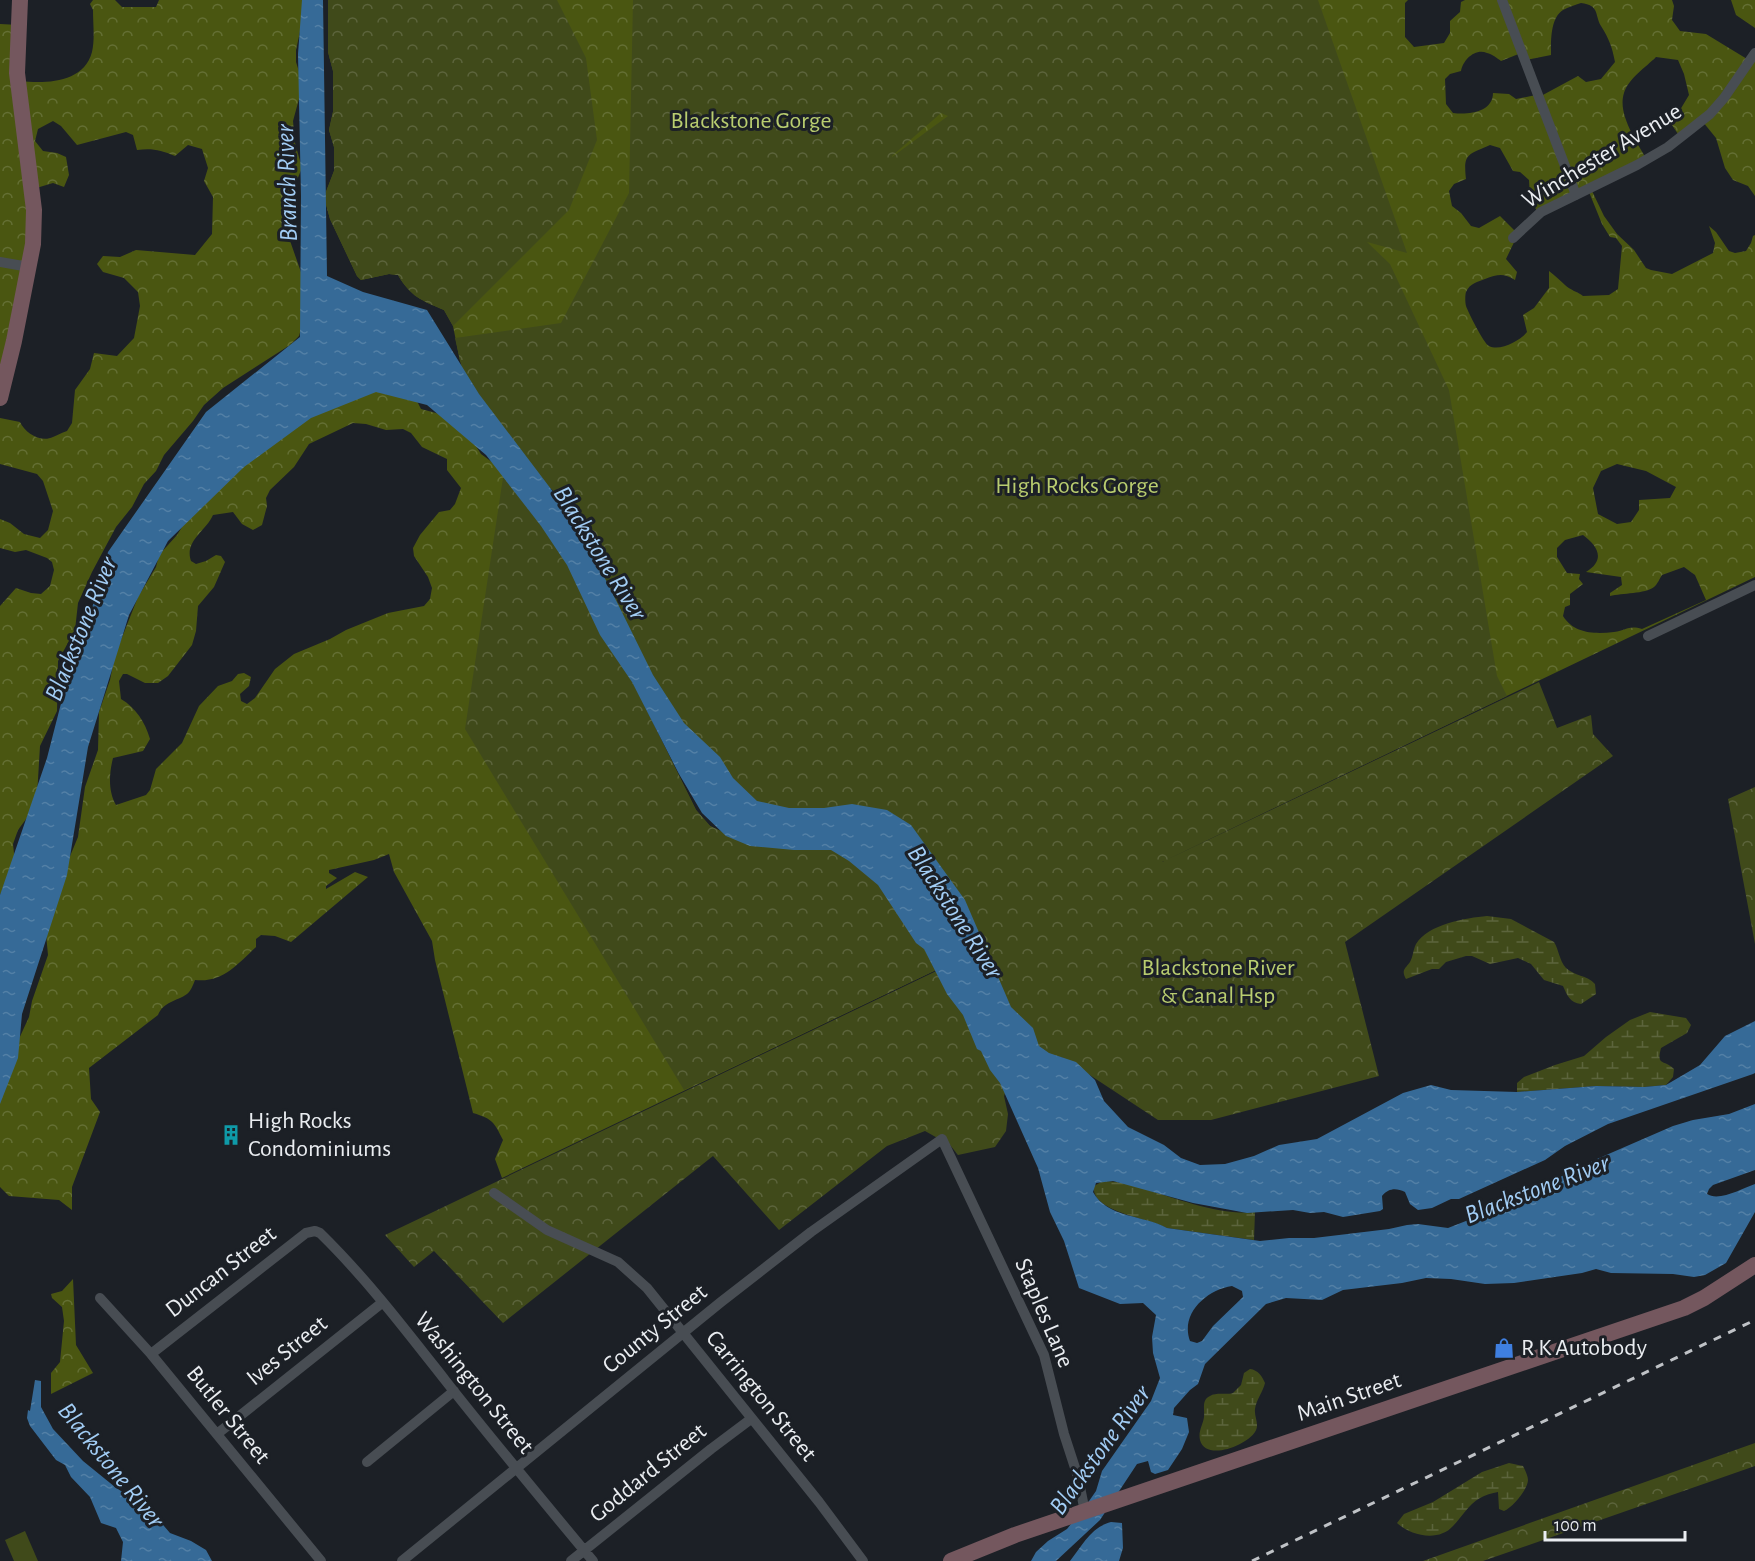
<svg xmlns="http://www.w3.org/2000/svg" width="1755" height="1561" font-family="'Alegreya Sans',sans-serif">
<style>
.forest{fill:url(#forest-crowns);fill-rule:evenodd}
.wetland{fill:url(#wetland-marsh)}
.park{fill:url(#park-crowns);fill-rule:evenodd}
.pitch{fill:#404a1a}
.water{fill:url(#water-ripples);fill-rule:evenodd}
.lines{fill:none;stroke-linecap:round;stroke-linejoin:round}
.minor{stroke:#484d53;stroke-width:10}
.secondary{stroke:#74575e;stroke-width:16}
.rail{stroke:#bfc2c6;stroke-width:3;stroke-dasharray:8 8;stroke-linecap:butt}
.labels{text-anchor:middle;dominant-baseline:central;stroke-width:6;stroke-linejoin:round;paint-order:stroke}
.park-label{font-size:24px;fill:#b9cd6f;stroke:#1c2026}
.street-label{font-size:24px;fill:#eaedf1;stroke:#1c2026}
.poi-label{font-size:24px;fill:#eaedf1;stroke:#1c2026;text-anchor:start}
.water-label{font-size:26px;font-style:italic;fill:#a2cdf5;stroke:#1c2026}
</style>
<defs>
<pattern id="forest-crowns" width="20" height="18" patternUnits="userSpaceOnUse" patternTransform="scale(1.5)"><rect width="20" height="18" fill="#4a5611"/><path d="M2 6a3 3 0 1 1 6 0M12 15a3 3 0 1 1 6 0" fill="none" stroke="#646f34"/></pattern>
<pattern id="wetland-marsh" width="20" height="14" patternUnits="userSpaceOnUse" patternTransform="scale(1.5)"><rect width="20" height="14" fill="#404a1a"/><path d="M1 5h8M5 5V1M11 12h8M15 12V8" fill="none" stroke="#5c643c"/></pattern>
<pattern id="park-crowns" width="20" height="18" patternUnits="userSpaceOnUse" patternTransform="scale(1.5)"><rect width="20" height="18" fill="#404a1a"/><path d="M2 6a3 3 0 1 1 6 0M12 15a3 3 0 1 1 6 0" fill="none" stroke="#5c643c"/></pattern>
<pattern id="water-ripples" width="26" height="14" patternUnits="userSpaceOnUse" patternTransform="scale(1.5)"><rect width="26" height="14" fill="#366a97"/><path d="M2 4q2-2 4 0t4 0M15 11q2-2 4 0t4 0" fill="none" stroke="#5380a6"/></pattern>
</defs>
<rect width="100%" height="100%" fill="#1c2026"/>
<path class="forest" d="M93,0H115L122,7H156L159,0H307L296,50V62L303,84L293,121L295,143L302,168L291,194L287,220L288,235L310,298L299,336L290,345L223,388L204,405L193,421L164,455L156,471L144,484L132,507L116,527L92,572L78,603L75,630L58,661L57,711L40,746L37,796L29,815L18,830L13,844L15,863L0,895V606L16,588L31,593L41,594L50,586L54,570L52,562L47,558L26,550L15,552L0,548V519L10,523L24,534L40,538L48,530L53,511L43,481L37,474L0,464V418L20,422C25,433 41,443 53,437C58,435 61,433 67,431L72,423L75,390L90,369L94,353L117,356L134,338L140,306L138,292L124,278L103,272L97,264L103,256L120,257L136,250L195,255L212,234L213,197L204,181L208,168L202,149L188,145L175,156C161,150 152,148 137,150L133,135L126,132L77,145L61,126L53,121L38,129L35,141L43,151L57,153L66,157L69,175L64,187L53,183L33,189L35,211L0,370V24L19,25L20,81C45,84 84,83 92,52C95,39 93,24 93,10L90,4Z
M328,0H1408L1405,3V37L1414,47L1444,43L1450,33V21L1460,12L1461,2L1465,0H1672L1674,6L1672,20L1680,31L1706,34L1747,59L1755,54V196L1748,186L1733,180L1725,168L1716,138L1703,122L1680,137L1670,122L1677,115L1689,95L1684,74L1678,60L1656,57C1646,67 1628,79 1624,93C1617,114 1637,142 1647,160L1592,191L1604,216L1617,234L1634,250L1646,268L1651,270L1672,274L1713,253L1715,243L1709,226L1716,232L1729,251L1735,253L1746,251L1751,243L1753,236L1755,235V577L975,951L617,612L563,501L526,462L460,361L453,326L444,310C421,300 411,297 398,275L389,274L361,280L357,276L330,219L324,197L334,171V147L329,130L334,107L333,71L328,52ZM1581,3C1600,6 1594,13 1601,26C1609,39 1612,46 1615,62L1601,79L1586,82L1578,76L1541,96L1536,95L1516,99L1509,94L1493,93C1493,112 1469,115 1453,113L1446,104L1445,79L1450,74L1461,71C1463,60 1475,48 1487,53C1492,54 1497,58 1501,61L1521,53L1526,60L1551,55C1551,42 1550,18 1563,10C1568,7 1575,5 1581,3ZM1490,145L1500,148L1513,171L1520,172L1529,180L1530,198L1539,215L1589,192L1602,224L1610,237L1616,238L1622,246L1618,289L1609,295L1583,296C1578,292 1570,290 1565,285C1560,280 1555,276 1549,271V288L1534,308L1523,315L1527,332C1521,340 1500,352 1489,346C1484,344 1468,312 1466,306C1465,302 1465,295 1466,292C1470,283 1478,282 1485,279C1498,274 1504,273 1515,280L1517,272L1506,259L1518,234L1500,216L1479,228L1471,226L1461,213L1452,206L1449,191L1454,184L1466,179C1463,153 1468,155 1490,145ZM1617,464L1646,471L1676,487L1670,498L1639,500V510L1631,522L1617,524L1598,514L1593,488L1601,471ZM1583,535C1598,546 1606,560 1586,572L1621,577L1622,585L1610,593V596C1622,593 1645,594 1654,587C1657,585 1660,578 1662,575L1684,567L1695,575L1706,600L1642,629C1629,625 1627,630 1614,632C1595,634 1574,634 1563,616L1565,607L1570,605V594L1583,584L1579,579L1580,574L1567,573L1557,557V548L1565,540Z
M1731,0H1755V28L1736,15Z
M368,385L416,399L421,409L447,416L465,429L481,454L504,471L588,603L637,691L696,810L710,826L912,927L936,970L502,1178L495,1159L503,1140C494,1122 493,1119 473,1113L435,960L432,941L394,872L389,854L374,860L329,870V873L337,878L326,886V889L355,872L368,877L291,942L275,936L261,935L256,939V947C237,965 222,983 195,980C193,985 191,991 187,994C177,1001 163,1002 158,1015L89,1068L91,1099L100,1112L72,1187V1210L59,1200L9,1196L0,1187V1080L29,1017L32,1001L48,955L46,934L68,861L78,837L85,787L98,750L99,712L110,680L115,655L138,597L156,567L159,555L177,535L189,516L233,473L303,418ZM353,423L366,424L386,430L403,429L411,433L422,447L447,459V470L461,488L455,504L450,510L439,512L420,535L413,548L414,556L428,577L432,588L430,599L424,606L388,613L346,630L330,639L294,654L275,669L255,698L247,704L241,701L240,694L249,686L251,677L244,673L238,674L232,681L218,686L199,706L182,743L156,769L150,790L146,795L116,805C108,791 109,774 113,758L143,751L150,739C145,722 136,708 121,699L119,681L123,674H127L145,683H158L168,676L192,645L196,631L198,606L214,587L225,562L221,556L216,555L206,561L196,564L191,561C184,541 206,531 213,515L233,512L242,524L253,530L262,525L267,506L266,498L270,490L294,467L309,444Z
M73,1279L76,1345L93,1373L51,1394V1373L60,1362L64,1321L62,1307L52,1298L51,1294L62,1291Z"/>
<path class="wetland" d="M1487,916L1511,919L1554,942C1559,950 1559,960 1566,968C1574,976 1587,975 1595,984L1596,994L1581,1004C1570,1003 1567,995 1563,986L1544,980L1531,964L1518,958L1490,964L1472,956H1466L1446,962L1439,969H1432L1406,979C1401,970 1405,969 1410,962C1413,957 1413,950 1416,944C1428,924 1466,918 1487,916Z
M1650,1012L1686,1018L1691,1025L1687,1033L1661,1048C1656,1067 1664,1059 1674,1069L1673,1077L1666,1085L1644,1087L1596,1086L1517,1092V1083L1524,1077L1555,1065L1584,1056L1606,1037L1630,1020Z
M1103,1181C1118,1181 1131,1185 1145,1189C1177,1199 1222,1216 1255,1212L1254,1240L1167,1228C1150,1218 1090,1212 1094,1186Z
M1250,1369C1258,1370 1262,1376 1265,1383C1263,1392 1256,1400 1255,1409C1254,1418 1260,1424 1255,1432C1247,1445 1206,1462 1200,1440C1198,1431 1203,1425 1204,1417C1205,1410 1201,1400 1210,1396C1216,1392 1226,1395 1233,1393L1241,1385L1244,1373Z
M1509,1463L1523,1466C1525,1470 1528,1476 1528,1480C1528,1489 1512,1508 1504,1511L1499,1509L1498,1492C1492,1493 1485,1495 1480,1498C1468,1505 1462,1517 1453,1526C1439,1542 1411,1536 1397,1523L1404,1514L1433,1502L1482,1472Z"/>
<path class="park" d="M328,0H557L586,58L597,140L569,210L453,326L444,310C421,300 411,297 398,275L389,274L361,280L357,276L330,219L324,197L334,171V147L329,130L333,112V71L328,52Z
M633,0H1318L1407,253L1367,242L1390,264L1449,390L1497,676L1507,696L1162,862L1539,682L1557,728L1591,715L1593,734L1613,756L1345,942L1379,1076L1211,1120H1158L1064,1058L1021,1047L820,816L720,802L617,612L563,501L526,462L495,419L462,369L455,338L561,323L629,193ZM941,113L948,116L892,157V156Z
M504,471L568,557L588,603L637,691L696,810L710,826L751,845L825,838L886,886L936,970L684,1090L465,729Z
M1755,787V944L1728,799Z
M951,964L1013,1071L1004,1096L1008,1114L1006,1131L995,1147L958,1155L950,1145L925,1131L887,1146L779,1230L713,1156L503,1323L434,1251L414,1267L385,1235Z
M1755,1443V1466L1483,1561H1423Z"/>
<path class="pitch" d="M25,1531L38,1561H14L5,1540Z"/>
<path class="water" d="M302,0H323L327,276L363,292L427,310L479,394L554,493L607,582L653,675L684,723L720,757L733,778L757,801L789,808H824L852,804L887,810L911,825L965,900L1011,1007L1033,1028L1039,1046L1049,1053L1076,1062L1095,1080L1104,1101L1128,1127L1164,1145L1181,1158L1200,1165L1225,1164L1254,1156L1279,1145L1317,1139L1403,1093L1431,1085L1451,1090L1517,1092L1596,1086L1644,1087L1666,1085L1700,1065L1725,1036L1755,1021V1073L1753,1074L1608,1124L1565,1146L1545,1160L1459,1199H1451L1432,1208L1418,1210L1410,1204L1405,1192C1396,1188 1389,1188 1382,1196L1383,1209L1380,1211L1343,1217L1324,1212L1310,1213L1293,1210L1247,1213L1193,1203L1113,1181L1096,1183L1093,1192C1107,1218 1144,1215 1167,1228L1260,1241L1289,1238H1314L1389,1229L1407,1225L1418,1224L1448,1228L1489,1212L1597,1159L1673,1126L1693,1120L1729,1114L1755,1104V1170L1713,1185L1709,1189L1707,1194C1719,1202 1743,1188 1755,1184V1212L1726,1263L1705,1275L1694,1277L1673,1274L1611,1273L1596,1269L1582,1273L1514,1283L1485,1284L1451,1279L1426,1278L1402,1283L1343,1290L1322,1300L1286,1298L1266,1304L1205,1364L1198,1384L1190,1390L1174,1408L1173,1415L1187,1418L1189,1432L1182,1449L1168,1470L1155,1474L1151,1472L1148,1461L1137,1464L1100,1520L1056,1561H1031L1036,1552L1048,1541L1067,1529L1087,1504L1096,1491L1102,1471L1151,1401L1160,1378L1153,1353L1152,1337L1156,1315L1143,1303L1120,1304L1079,1288L1064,1241L1050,1212L1038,1168L1000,1083L990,1070L981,1051L977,1049L963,1015L947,994L924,949L916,943L878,885L849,861L831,850H794L750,846L726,836L702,813L679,774L632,682L600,635L567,565L541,526L486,455L427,405L376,392L311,418L244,467L168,541L129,615L88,747L67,875L22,1014L18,1058L0,1104V895L47,758L66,684L90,615L108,552L206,412L300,337L301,196L298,54ZM1232,1286L1242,1291L1243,1297L1213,1326L1202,1341L1197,1343L1190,1341C1180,1314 1206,1290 1232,1286Z
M35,1380L41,1381V1407L53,1429L83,1461L115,1487L152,1512L170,1533L191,1541L206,1550L212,1561H121L123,1542L116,1528L101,1523L90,1497L71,1477L65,1465L56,1460L30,1426L27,1418L28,1410L30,1411Z
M1111,1522L1122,1523L1123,1548L1119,1561H1070C1082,1546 1091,1527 1111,1522Z"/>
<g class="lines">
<path class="minor" d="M1502,0L1576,195
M1513,238L1541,212L1637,165L1668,147L1691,129L1710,114L1724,98L1755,53
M0,262L29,267
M1648,636L1755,585
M494,1193L547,1230L618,1262L647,1288L819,1502L863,1561
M100,1298L151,1354L321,1561
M151,1354L306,1233L315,1231L320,1233C366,1278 405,1329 445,1380C493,1441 543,1501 593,1561
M217,1434L383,1302
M367,1462L454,1391
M402,1561L721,1302L811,1232L942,1139L1044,1355L1064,1434L1078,1477L1085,1512
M571,1561L711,1449L751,1419"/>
<path class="secondary" d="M0,398L14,341L33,244L34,210L17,73L20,0
M951,1561L1015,1535L1684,1308L1704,1298L1755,1265"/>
<path class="rail" d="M1252,1561L1755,1320"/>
</g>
<defs>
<g id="building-bare" transform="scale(1.62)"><path d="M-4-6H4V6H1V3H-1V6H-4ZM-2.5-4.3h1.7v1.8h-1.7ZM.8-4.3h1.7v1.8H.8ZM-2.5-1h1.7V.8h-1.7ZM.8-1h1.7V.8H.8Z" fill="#0f9aa8" stroke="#1c2026" stroke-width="2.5" paint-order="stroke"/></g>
<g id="shop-bare" transform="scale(1.62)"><path d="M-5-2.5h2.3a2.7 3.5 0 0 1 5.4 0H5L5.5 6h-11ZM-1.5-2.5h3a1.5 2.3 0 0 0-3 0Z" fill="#3f7fe0" stroke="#1c2026" stroke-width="2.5" paint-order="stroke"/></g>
</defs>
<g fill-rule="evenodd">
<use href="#building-bare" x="231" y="1135"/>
<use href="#shop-bare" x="1504" y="1348"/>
</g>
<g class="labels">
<g class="park-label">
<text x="751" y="121">Blackstone Gorge</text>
<text x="1077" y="486">High Rocks Gorge</text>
<text x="1218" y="968">Blackstone River<tspan x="1218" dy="28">&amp; Canal Hsp</tspan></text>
</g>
<g class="street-label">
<text transform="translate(1602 156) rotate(-31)">Winchester Avenue</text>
<text transform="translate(221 1272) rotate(-38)">Duncan Street</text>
<text transform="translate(1044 1313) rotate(67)">Staples Lane</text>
<text transform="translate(655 1329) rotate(-39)">County Street</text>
<text transform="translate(287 1351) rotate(-39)">Ives Street</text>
<text transform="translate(474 1383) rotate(51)">Washington Street</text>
<text transform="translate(761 1396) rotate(51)">Carrington Street</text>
<text transform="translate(1349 1397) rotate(-19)">Main Street</text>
<text transform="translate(228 1415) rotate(51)">Butler Street</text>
<text transform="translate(648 1473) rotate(-39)">Goddard Street</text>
</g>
<g class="poi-label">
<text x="248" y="1121">High Rocks<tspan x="248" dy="28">Condominiums</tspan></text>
<text x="1521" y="1348">R K Autobody</text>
</g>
<g class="water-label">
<text transform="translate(287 183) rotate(-92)">Branch River</text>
<text transform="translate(600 553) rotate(58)">Blackstone River</text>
<text transform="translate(81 629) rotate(-68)">Blackstone River</text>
<text transform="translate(955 912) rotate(57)">Blackstone River</text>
<text transform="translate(1537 1189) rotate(-21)">Blackstone River</text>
<text transform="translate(1100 1450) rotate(-54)">Blackstone River</text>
<text transform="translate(111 1465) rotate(51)">Blackstone River</text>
</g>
</g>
<path d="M1545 1531v9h140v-9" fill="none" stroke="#eaedf1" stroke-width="3"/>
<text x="1554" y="1531" font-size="18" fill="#eaedf1" stroke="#1c2026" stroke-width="4.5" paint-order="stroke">100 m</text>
</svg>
